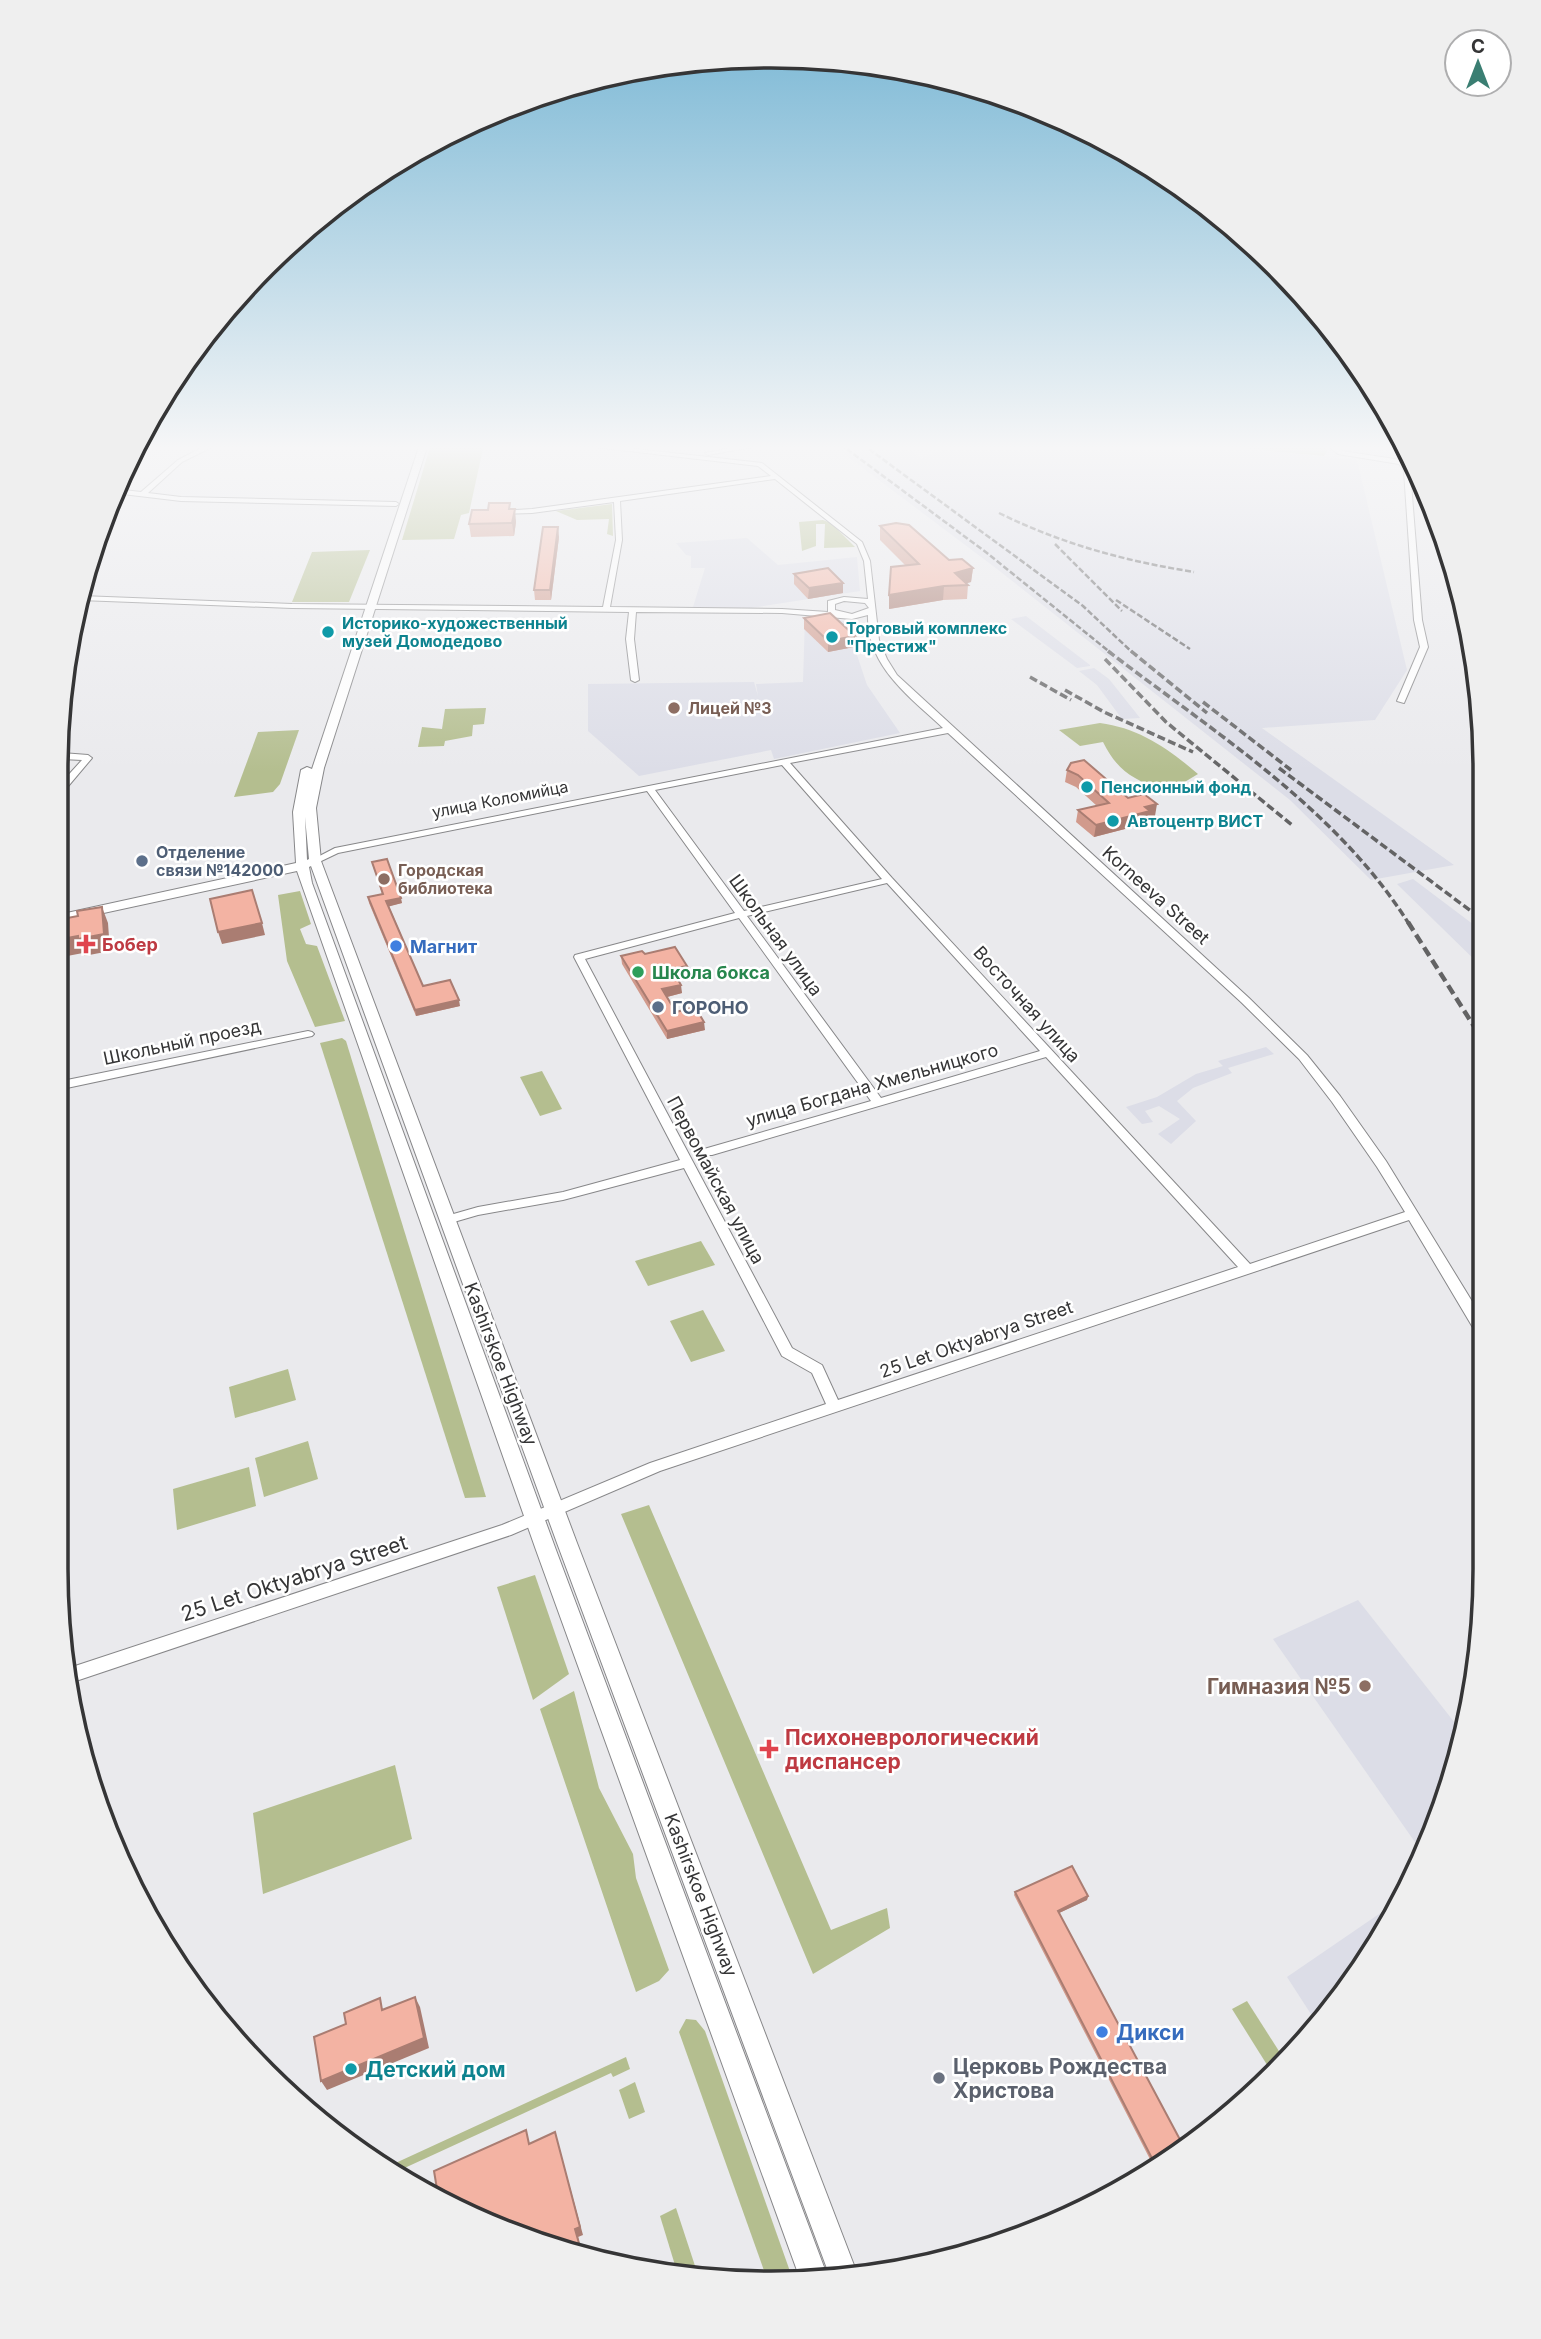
<svg xmlns="http://www.w3.org/2000/svg" width="1541" height="2339" viewBox="0 0 1541 2339" font-family="Inter,sans-serif">
	<rect width="100%" height="100%" fill="#eaeaed"/>
	<g fill="#dcdde7">
		<path d="M831 444H903L921 458 956 444H1197L1357 460 1407 670 1375 720 1262 728 1454 865 1371 880 1290 800 997 569Z"/>
		<path d="M1335 444H1405L1415 463 1363 457 1341 451Z"/>
		<path d="M747 538 778 565 857 557 860 591 751 608 693 607 705 568H691V556L686 555 676 543Z"/>
		<path d="M1026 616 1090 665V666L1077 668 1011 619Z"/>
		<path d="M805 617H830L846 622 867 685 900 733 774 759 771 750 639 776 588 731V684L754 682 758 696 756 684 803 682Z"/>
		<path d="M1094 668 1109 679 1140 718 1122 719 1097 685 1079 671Z"/>
		<path d="M1413 879 1482 931V967L1397 884Z"/>
		<path d="M1266 1047 1274 1054 1228 1068 1232 1073 1193 1088 1177 1101 1196 1121 1171 1144 1158 1134 1180 1119 1159 1106 1145 1111 1153 1122 1142 1124 1126 1107 1157 1097 1196 1074 1223 1066 1218 1061Z"/>
		<path d="M1358 1600 1462 1732 1447 1798 1424 1855 1273 1639Z"/>
		<path d="M1401 1899 1318 2025 1287 1977Z"/>
	</g>
	<g fill="#b4be8f">
		<path d="M431 444H484L469 513 461 515 454 539 402 540Z"/>
		<path d="M1197 444H1322L1327 451 1324 456Z"/>
		<path d="M612 504 613 536 607 534 609 519 577 520 556 511Z"/>
		<path d="M823 520 831 523 855 547 824 548 825 524H816V546L802 551 799 522Z"/>
		<path d="M370 550 349 602H292L312 552Z"/>
		<path d="M486 708 484 724 473 725 472 736 445 741 444 746 418 747 422 727 442 729 445 709Z"/>
		<path d="M1100 723C1139 728 1169 749 1198 774L1183 783 1162 790C1132 779 1117 770 1103 742L1080 746 1059 730Z"/>
		<path d="M299 730 280 784 273 792 234 797 258 732Z"/>
		<path d="M300 891 311 924 300 929 306 944 317 946 345 1021 315 1027 287 961 278 895Z"/>
		<path d="M342 1038 346 1041 486 1497 465 1498 320 1043Z"/>
		<path d="M542 1071 562 1109 540 1116 520 1077Z"/>
		<path d="M701 1241 715 1265 648 1286 635 1261Z"/>
		<path d="M703 1310 725 1351 691 1362 670 1321Z"/>
		<path d="M288 1369 296 1400 235 1418 229 1387Z"/>
		<path d="M308 1441 318 1479 264 1497 255 1458Z"/>
		<path d="M249 1467 256 1506 177 1530 173 1489Z"/>
		<path d="M649 1505 831 1930 887 1908 890 1928 813 1974 621 1514Z"/>
		<path d="M535 1575 569 1674 533 1700 497 1587Z"/>
		<path d="M574 1691 599 1788 633 1854 636 1878 669 1970 659 1981 636 1992 540 1709Z"/>
		<path d="M395 1765 412 1839 263 1894 253 1813Z"/>
		<path d="M1247 2001 1284 2059 1269 2068 1232 2009Z"/>
		<path d="M686 2019 696 2020 705 2031 792 2277 767 2279 679 2032Z"/>
		<path d="M626 2057 630 2069 613 2077 611 2073 398 2171 389 2166Z"/>
		<path d="M635 2082 645 2112 629 2119 619 2090Z"/>
		<path d="M676 2208 699 2278 678 2275 660 2216Z"/>
	</g>
	<g fill="none" stroke-linecap="round" stroke-linejoin="round">
		<defs>
			<g id="minor">
				<path d="M209 444H218L182 462 148 493 181 497 396 502 399 504 396 506 181 501 114 493 115 489 141 492 178 460Z"/>
				<path d="M568 444H592L762 463 862 542 870 561 879 640 887 659 897 675 1249 998 1307 1055 1340 1096 1386 1161 1481 1316 1480 1332 1475 1331 1409 1220 660 1471 511 1535 67 1684 64 1670 66 1669 502 1525 650 1463 826 1404 812 1373 782 1356 684 1168 563 1200 478 1215 447 1224 441 1220 443 1217 478 1207 563 1192 680 1160 574 957 575 955 735 913 647 791 338 853 315 864 310 861 335 848 943 728C910 697 866 666 868 615L852 619 782 613 636 612 634 639 639 680 635 682 631 680 626 639 629 612 292 608 80 600 81 596 292 604 603 607 616 540 614 502 532 513 500 514 497 512 498 511 532 509 771 476 758 466ZM775 479 857 544 864 561 868 599 844 597 828 601V612L782 609 610 607 622 540 620 501ZM844 601 865 603 869 608 852 614 835 610V604ZM948 733 1241 1002 1299 1059 1332 1102 1377 1167 1405 1212 1250 1264 892 878 790 763ZM782 765 882 879 744 911 655 790ZM887 883 1040 1051 881 1098 747 916ZM739 918 871 1101 704 1149 702 1152 704 1155H712L1046 1057 1238 1267 838 1400 822 1365 792 1348 585 959Z"/>
				<path d="M751 444H768L708 455 705 453Z"/>
				<path d="M1325 444H1332L1342 451 1414 462 1416 466 1406 465 1410 471 1422 620 1428 647 1404 703 1397 701 1420 647 1414 620 1404 471 1399 464 1338 454Z"/>
				<path d="M62 753 88 755 92 758 65 790 62 791V782L82 760 62 759Z"/>
				<path d="M308 1031 312 1032 314 1034 312 1036 62 1089V1081Z"/>
			</g>
			<path id="major" d="M420 444H428L324 768 316 808 321 861 577 1543 857 2273 829 2274 557 1543 311 866 309 867 312 883 556 1550 827 2275 799 2276 536 1550 297 871 62 922V914L296 863 293 812 301 770 307 767 312 769ZM305 817 309 859 307 860Z"/>
		</defs>
		<use href="#minor" stroke="#878789" stroke-width="2"/>
		<use href="#major" stroke="#878789" stroke-width="2"/>
		<use href="#minor" fill="#fff" fill-rule="evenodd"/>
		<use href="#major" fill="#fff" fill-rule="evenodd"/>
		<g stroke="#636364" stroke-width="2.5" stroke-dasharray="6 2.5" stroke-linecap="butt">
			<path d="M840 444 987 553 1111 653"/>
			<path d="M862 444 1083 606 1133 653"/>
			<path d="M999 513C1062 544 1125 561 1194 572"/>
			<path d="M1055 544 1122 611"/>
			<path d="M1116 600 1190 649"/>
		</g>
		<g stroke="#636364" stroke-width="3.5" stroke-dasharray="8 3.5" stroke-linecap="butt">
			<path d="M1108 651C1215 733 1336 808 1409 924"/>
			<path d="M1131 651 1207 713"/>
			<path d="M1105 659 1166 722 1292 825"/>
			<path d="M1030 677 1071 700"/>
			<path d="M1065 690 1104 712 1193 752"/>
			<path d="M1203 702 1291 770"/>
			<path d="M1279 768 1483 920"/>
		</g>
		<path stroke="#636364" stroke-width="4.5" stroke-dasharray="10 5" stroke-linecap="butt" d="M1408 922 1482 1039"/>
	</g>
	<g fill="#d19a8c">
		<path d="M511 509 516 522 514 536 471 537 469 524Z"/>
		<path d="M880 526 949 560 973 568 971 582 967 583 968 585 967 599 943 600 889 609 906 566 880 540Z"/>
		<path d="M559 537 551 600H535L534 590Z"/>
		<path d="M794 574 843 583V593L808 599 794 584Z"/>
		<path d="M804 618 854 647 828 652 804 629Z"/>
		<path d="M1067 770 1128 798 1155 816 1149 818 1148 823 1094 837 1076 822 1078 810 1097 806 1076 787 1065 782Z"/>
		<path d="M372 862 402 903 389 906 423 986 460 1006 416 1016 369 903 368 897 382 894Z"/>
		<path d="M645 954 687 966V974L676 977 682 993 667 997 676 1012 705 1030 667 1039 622 964 621 956Z"/>
		<path d="M1015 1892 1088 1896 1087 1900 1059 1913 1185 2149 1155 2169 1014 1895Z"/>
	</g>
	<g fill="#aa7d72">
		<path d="M515 509 516 522 514 536 512 523Z"/>
		<path d="M558 527 559 537 551 600 550 590Z"/>
		<path d="M973 568 971 582 960 585 955 573Z"/>
		<path d="M843 583V593L808 599 809 588Z"/>
		<path d="M944 586 943 600 889 609V595Z"/>
		<path d="M855 636 854 647 828 652V641Z"/>
		<path d="M1157 804 1155 816 1149 818 1148 823 1094 837 1096 825 1145 807Z"/>
		<path d="M401 898 402 903 387 907 386 901Z"/>
		<path d="M102 907 108 923 110 951 84 956 83 953 62 957V939Z"/>
		<path d="M262 923 265 935 222 944 218 932Z"/>
		<path d="M687 966V974L672 978V969Z"/>
		<path d="M681 985 682 993 663 998 662 989Z"/>
		<path d="M459 1000 460 1006 416 1016 415 1010Z"/>
		<path d="M704 1022 705 1030 667 1039V1031Z"/>
		<path d="M1088 1896 1087 1900 1057 1914 1058 1911Z"/>
		<path d="M415 1997 420 2007 429 2048 327 2090 321 2081Z"/>
		<path d="M555 2132 583 2235 578 2237 582 2255 575 2229Z"/>
	</g>
	<g fill="#f3b3a3" stroke="#aa7d72" stroke-width="2">
		<path d="M489 503H510L509 509H515L512 523 469 524 472 510H488Z"/>
		<path d="M896 523 909 525 949 560 962 559 973 568 955 573 968 585 944 586 889 595 891 567 919 564 880 526Z"/>
		<path d="M543 527H558L550 590H534Z"/>
		<path d="M828 568 843 583 809 588 794 574Z"/>
		<path d="M830 613 855 636 828 641 804 618Z"/>
		<path d="M1084 760 1128 798 1144 794 1157 804 1145 807 1150 811 1096 825 1078 810 1109 803 1078 775 1067 770 1071 763Z"/>
		<path d="M387 859 401 898 386 901 423 986 450 980 459 1000 415 1010 368 897 383 894 372 862Z"/>
		<path d="M252 890 262 923 218 932 210 899Z"/>
		<path d="M102 907 104 934 78 939V936L62 939V919L78 916 77 911Z"/>
		<path d="M675 947 687 966 672 969 681 985 662 989 676 1012 695 1007 704 1022 667 1031 621 956 642 951 645 954Z"/>
		<path d="M1072 1866 1088 1896 1058 1911 1185 2149 1157 2168 1015 1892Z"/>
		<path d="M415 1997 424 2038 321 2081 314 2037 346 2024 344 2013 380 1998 382 2010Z"/>
		<path d="M526 2130 529 2144 555 2132 580 2227 575 2229 582 2254 497 2229 438 2195 434 2171Z"/>
	</g>
	<linearGradient id="sky" x2="0" y2="1"><stop stop-color="#73b4d3"/><stop offset="0.58" stop-color="#f6f6f7"/><stop offset="1" stop-color="#f6f6f7" stop-opacity="0"/></linearGradient>
	<rect width="1541" height="772" fill="url(#sky)"/>
	<g fill="#0f9aa8" stroke="#fff" stroke-width="2.5">
		<circle cx="328" cy="632" r="7"/>
		<circle cx="832" cy="637" r="7"/>
		<circle cx="1087" cy="787" r="7"/>
		<circle cx="1113" cy="821" r="7"/>
		<circle cx="351" cy="2069" r="7"/>
	</g>
	<g fill="#8d6e63" stroke="#fff" stroke-width="2.5">
		<circle cx="674" cy="708" r="7"/>
		<circle cx="384" cy="879" r="7"/>
		<circle cx="1365" cy="1686" r="7"/>
	</g>
	<g fill="#5c6f8a" stroke="#fff" stroke-width="2.5">
		<circle cx="142" cy="861" r="7"/>
		<circle cx="658" cy="1007" r="7"/>
	</g>
	<g fill="#e0444e" stroke="#fff" stroke-width="2.5">
		<path d="M82.5 933.5h7v7h7v7h-7v7h-7v-7h-7v-7h7z"/>
		<path d="M765.5 1738.5h7v7h7v7h-7v7h-7v-7h-7v-7h7z"/>
	</g>
	<g fill="#3f7fe0" stroke="#fff" stroke-width="2.5">
		<circle cx="396" cy="946" r="7"/>
		<circle cx="1102" cy="2032" r="7"/>
	</g>
	<circle fill="#2e9e5b" stroke="#fff" stroke-width="2.5" cx="638" cy="972" r="7"/>
	<circle fill="#6b7280" stroke="#fff" stroke-width="2.5" cx="939" cy="2078" r="7"/>
	<g text-anchor="middle" dominant-baseline="central" stroke-width="5" stroke-linejoin="round" paint-order="stroke">
		<g font-size="16" font-weight="bold" fill="#0d838f" stroke="#fff" text-anchor="start">
			<text x="342" y="623">Историко-художественный<tspan x="342" dy="18">музей Домодедово</tspan></text>
			<text x="846" y="628">Торговый комплекс<tspan x="846" dy="18">"Престиж"</tspan></text>
			<text x="1101" y="787">Пенсионный фонд</text>
			<text x="1127" y="821">Автоцентр ВИСТ</text>
		</g>
		<g font-size="16" font-weight="bold" fill="#785e54" stroke="#fff" text-anchor="start">
			<text x="688" y="708">Лицей №3</text>
			<text x="398" y="870">Городская<tspan x="398" dy="18">библиотека</tspan></text>
		</g>
		<g font-size="16" fill="#353536" stroke="#fff">
			<text transform="translate(500 799) rotate(-11)">улица Коломийца</text>
		</g>
		<g font-size="16" font-weight="bold" fill="#4e5e75" stroke="#fff" text-anchor="start">
			<text x="156" y="852">Отделение<tspan x="156" dy="18">связи №142000</tspan></text>
		</g>
		<g font-size="18" fill="#353536" stroke="#fff">
			<text transform="translate(1156 895) rotate(42)">Korneeva Street</text>
			<text transform="translate(776 935) rotate(54)">Школьная улица</text>
			<text transform="translate(1027 1004) rotate(48)">Восточная улица</text>
			<text transform="translate(182 1042) rotate(-12)">Школьный проезд</text>
			<text transform="translate(872 1085) rotate(-16)">улица Богдана Хмельницкого</text>
			<text transform="translate(716 1180) rotate(62)">Первомайская улица</text>
			<text transform="translate(976 1339) rotate(-19)">25 Let Oktyabrya Street</text>
			<text transform="translate(501 1364) rotate(69)">Kashirskoe Highway</text>
			<text transform="translate(701 1895) rotate(69)">Kashirskoe Highway</text>
		</g>
		<g font-size="18" font-weight="bold" fill="#be3a42" stroke="#fff" text-anchor="start">
			<text x="102" y="944">Бобер</text>
		</g>
		<g font-size="18" font-weight="bold" fill="#366cbe" stroke="#fff" text-anchor="start">
			<text x="410" y="946">Магнит</text>
		</g>
		<g font-size="18" font-weight="bold" fill="#27864d" stroke="#fff" text-anchor="start">
			<text x="652" y="972">Школа бокса</text>
		</g>
		<g font-size="18" font-weight="bold" fill="#4e5e75" stroke="#fff" text-anchor="start">
			<text x="672" y="1007">ГОРОНО</text>
		</g>
		<g font-size="21" fill="#353536" stroke="#fff">
			<text transform="translate(294 1578) rotate(-18)">25 Let Oktyabrya Street</text>
		</g>
		<g font-size="21" font-weight="bold" fill="#785e54" stroke="#fff" text-anchor="end">
			<text x="1351" y="1686">Гимназия №5</text>
		</g>
		<g font-size="21" font-weight="bold" fill="#be3a42" stroke="#fff" text-anchor="start">
			<text x="785" y="1737">Психоневрологический<tspan x="785" dy="24">диспансер</tspan></text>
		</g>
		<g font-size="21" font-weight="bold" fill="#366cbe" stroke="#fff" text-anchor="start">
			<text x="1116" y="2032">Дикси</text>
		</g>
		<g font-size="21" font-weight="bold" fill="#5b616d" stroke="#fff" text-anchor="start">
			<text x="953" y="2066">Церковь Рождества<tspan x="953" dy="24">Христова</tspan></text>
		</g>
		<g font-size="21" font-weight="bold" fill="#0d838f" stroke="#fff" text-anchor="start">
			<text x="365" y="2069">Детский дом</text>
		</g>
	</g>
	<path d="M0 0H1541V2339H0ZM770 68H771A702 702 0 0 1 1473 770V1569A702 702 0 0 1 771 2271H770A702 702 0 0 1 68 1569V770A702 702 0 0 1 770 68Z" fill="#efefef" fill-rule="evenodd"/>
	<path fill="none" stroke="#353536" stroke-width="3.5" d="M770 68H771A702 702 0 0 1 1473 770V1569A702 702 0 0 1 771 2271H770A702 702 0 0 1 68 1569V770A702 702 0 0 1 770 68Z"/>
	<g transform="translate(1478 63)"><circle r="33" fill="#ffffff" stroke="#aeaeaf" stroke-width="2"/>
	<path d="M0-5L12 26L0 18L-12 26Z" fill="#3a7e72"/>
	<text y="-10" font-size="19" font-weight="bold" text-anchor="middle" fill="#353536">С</text>
	</g>
</svg>
